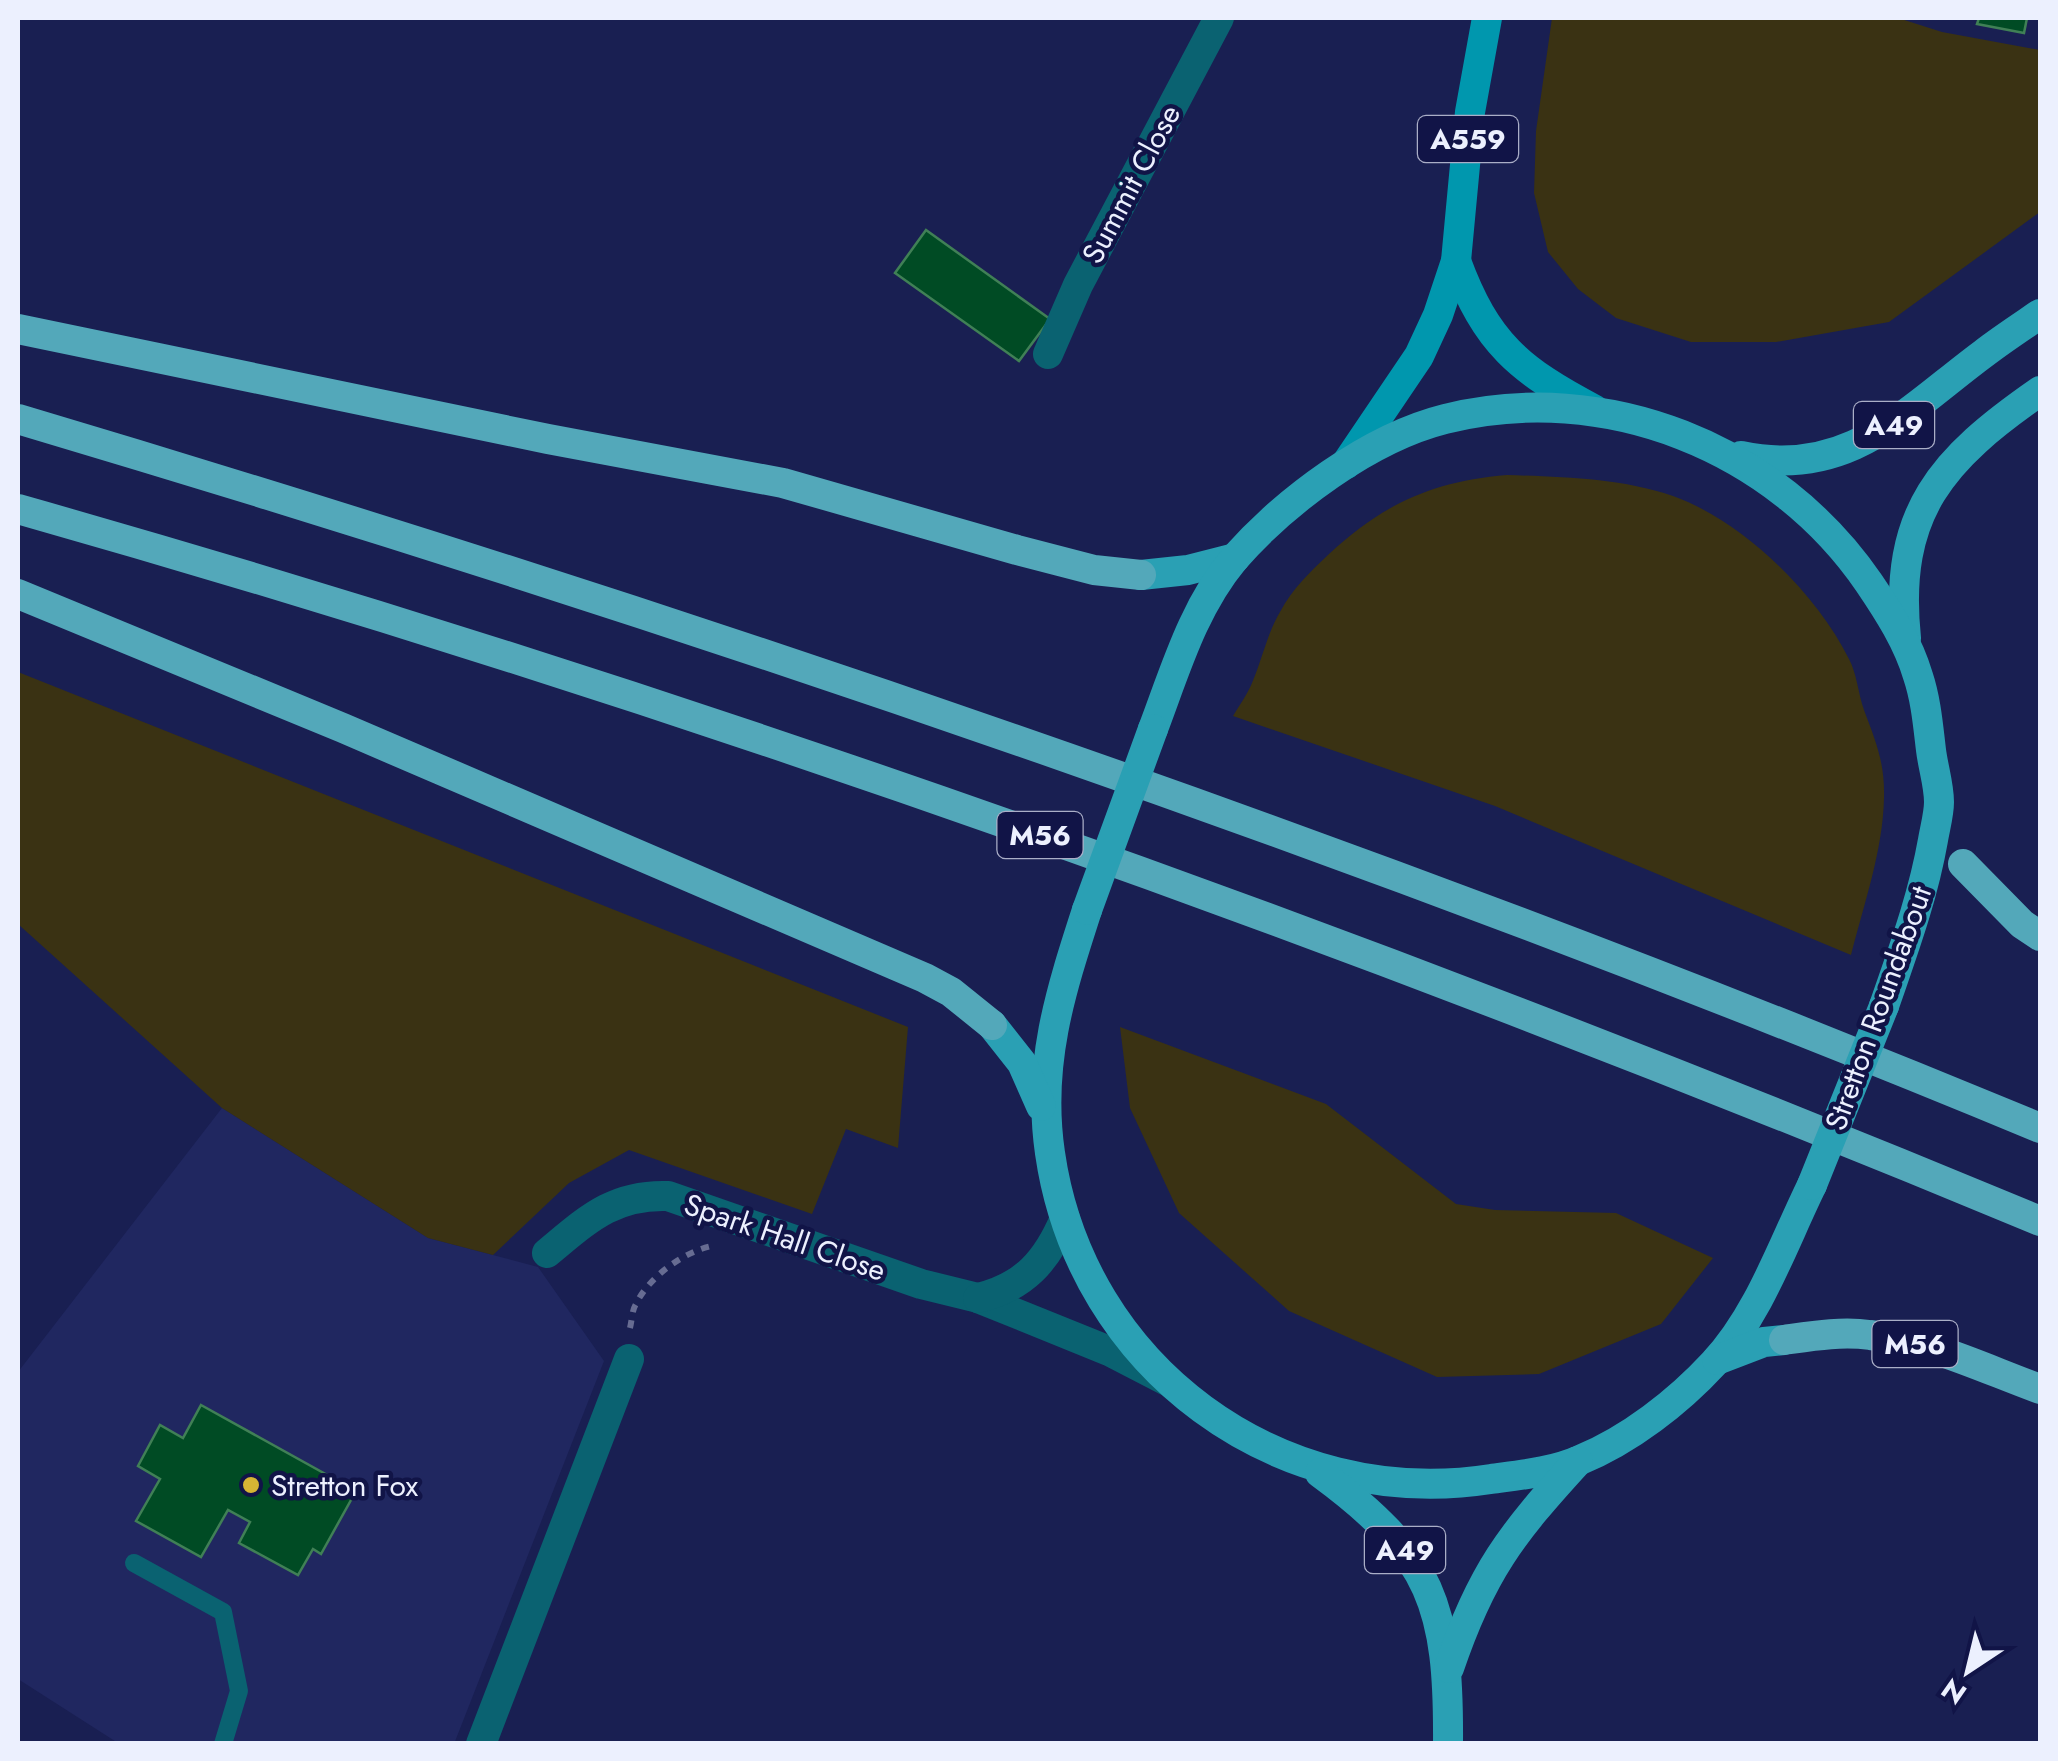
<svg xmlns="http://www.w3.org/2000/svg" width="2058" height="1761" viewBox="0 0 2058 1761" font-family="Jost,sans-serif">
	<rect width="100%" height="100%" fill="#191f52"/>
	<path fill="#202760" d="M222 1108 428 1238 538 1267 604 1361 454 1744 118 1743 18 1679V1372Z"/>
	<g fill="#3a3213">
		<path d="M1552 18H1898L1942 32 2040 50V212L1889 322 1776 342H1691L1616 318 1578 289 1548 252 1534 193 1536 131Z"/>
		<path d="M1507 475C1562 477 1620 478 1673 496 1743 521 1816 593 1849 659 1857 674 1858 693 1864 710 1876 742 1885 763 1884 798 1883 850 1864 904 1851 955L1495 806 1233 716C1239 706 1247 695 1252 683 1262 660 1267 634 1280 612 1293 588 1310 572 1329 554 1383 504 1433 481 1507 475Z"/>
		<path d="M18 672 908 1027 898 1148 846 1129 812 1214 629 1150 569 1183 493 1255 428 1238 222 1108 18 924Z"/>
		<path d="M1120 1027 1326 1104 1456 1204 1495 1210 1616 1213 1713 1258 1661 1324 1539 1374 1437 1377 1289 1311 1179 1213 1130 1108Z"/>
	</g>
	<g fill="#004b24" stroke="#408056" stroke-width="2.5">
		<path d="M1979 18H2027L2024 33 1977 24Z"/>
		<path d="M926 230 1050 319 1019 361 895 273Z"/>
		<path d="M201 1405 356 1491 321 1554 313 1549 298 1575 239 1543 250 1522 228 1510 201 1557 136 1521 160 1479 138 1466 160 1425 183 1438Z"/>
	</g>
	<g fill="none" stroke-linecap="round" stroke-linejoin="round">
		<path stroke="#676c92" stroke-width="6" stroke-dasharray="8 8" stroke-linecap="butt" d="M630 1328C632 1320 632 1310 636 1304 649 1277 683 1252 712 1246"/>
		<path stroke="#0a6271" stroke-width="18" d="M134 1563 223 1612 239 1691 223 1744"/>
		<g stroke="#0a6271" stroke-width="30">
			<path d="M1048 354 1078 285 1219 18"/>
			<path d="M547 1253C587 1220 613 1194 668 1196L921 1284 978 1298 1109 1351 1167 1381"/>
			<path d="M978 1298C1024 1287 1047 1261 1065 1218"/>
			<path d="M481 1744 629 1359"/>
		</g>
		<g stroke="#0097ae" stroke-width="30">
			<path d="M1456 261C1486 343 1519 370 1595 410"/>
			<path d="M1346 464 1419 356 1438 315 1456 261 1470 112 1487 18"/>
		</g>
		<g stroke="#2aa0b4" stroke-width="30">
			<path d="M1741 456C1848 479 1905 412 1983 354 2001 340 2021 327 2040 314"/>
			<path d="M1141 575 1188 570 1235 558"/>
			<path d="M1906 638C1893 512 1942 459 2040 391"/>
			<path d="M1153 729C1175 671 1193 608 1234 559 1285 501 1369 438 1445 419 1605 379 1776 447 1869 583 1888 611 1908 642 1918 676 1926 700 1928 725 1931 750 1933 767 1939 785 1939 802 1939 814 1935 828 1933 840 1923 897 1903 951 1884 1006"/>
			<path d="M1087 910C1060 993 1037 1065 1050 1153 1081 1368 1279 1512 1491 1479 1520 1475 1553 1472 1580 1460 1629 1440 1678 1402 1714 1363 1759 1315 1783 1244 1812 1185"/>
			<path d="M992 1025 1022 1063 1041 1106"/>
			<path d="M1717 1360 1764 1342 1784 1340"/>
			<path d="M1320 1473C1433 1556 1449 1607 1448 1744"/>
			<path d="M1449 1668C1481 1573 1511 1534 1578 1461"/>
		</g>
		<g stroke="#53a8ba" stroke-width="30">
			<path d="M18 329 548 439 783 483 1017 550 1094 570 1141 575"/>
			<path d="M18 419C703 623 1379 854 2040 1128"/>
			<path d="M18 509C706 704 1380 947 2040 1221"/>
			<path d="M18 594 343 728 925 978 951 992 992 1025"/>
			<path d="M1963 864 2022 924 2040 936"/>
			<path d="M1784 1340C1812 1336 1841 1331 1870 1335 1928 1341 1985 1369 2040 1389"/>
		</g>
		<g stroke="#2aa0b4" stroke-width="30">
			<path d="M1087 910 1153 729"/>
			<path d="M1812 1185 1884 1006"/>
		</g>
	</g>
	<circle fill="#d6b534" stroke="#111447" stroke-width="4" cx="251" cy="1485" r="10"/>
	<g text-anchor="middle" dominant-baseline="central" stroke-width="9" stroke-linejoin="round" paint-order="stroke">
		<g fill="#111447" stroke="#aaaec7" stroke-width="2.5">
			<rect x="1418" y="116" width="100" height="46" rx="8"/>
			<rect x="1854" y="402" width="80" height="46" rx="8"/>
			<rect x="997.5" y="812" width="85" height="46" rx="8"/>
			<rect x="1872.5" y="1321" width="85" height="46" rx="8"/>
			<rect x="1365" y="1527" width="80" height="46" rx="8"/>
		</g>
		<g font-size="28" font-weight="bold" fill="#ecf0fe">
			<text x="1468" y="139">A559</text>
			<text x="1894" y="425">A49</text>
			<text x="1040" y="835">M56</text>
			<text x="1915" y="1344">M56</text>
			<text x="1405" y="1550">A49</text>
		</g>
		<g font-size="30" fill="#ecf0fe" stroke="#111447">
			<text transform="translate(1131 184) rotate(-62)">Summit Close</text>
			<text transform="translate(1878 1008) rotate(-70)">Stretton Roundabout</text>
			<text transform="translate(785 1237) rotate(19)">Spark Hall Close</text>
		</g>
		<g font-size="30" fill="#ecf0fe" stroke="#111447" text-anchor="start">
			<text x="271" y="1485">Stretton Fox</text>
		</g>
	</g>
	<rect width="2058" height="1761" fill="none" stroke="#ecf0fe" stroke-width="40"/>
	<g transform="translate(1968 1671) rotate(215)" stroke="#111447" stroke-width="8" paint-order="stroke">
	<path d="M0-8L18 38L0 25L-18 38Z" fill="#ecf0fe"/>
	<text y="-15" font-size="28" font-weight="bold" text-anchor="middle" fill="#ecf0fe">N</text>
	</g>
</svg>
